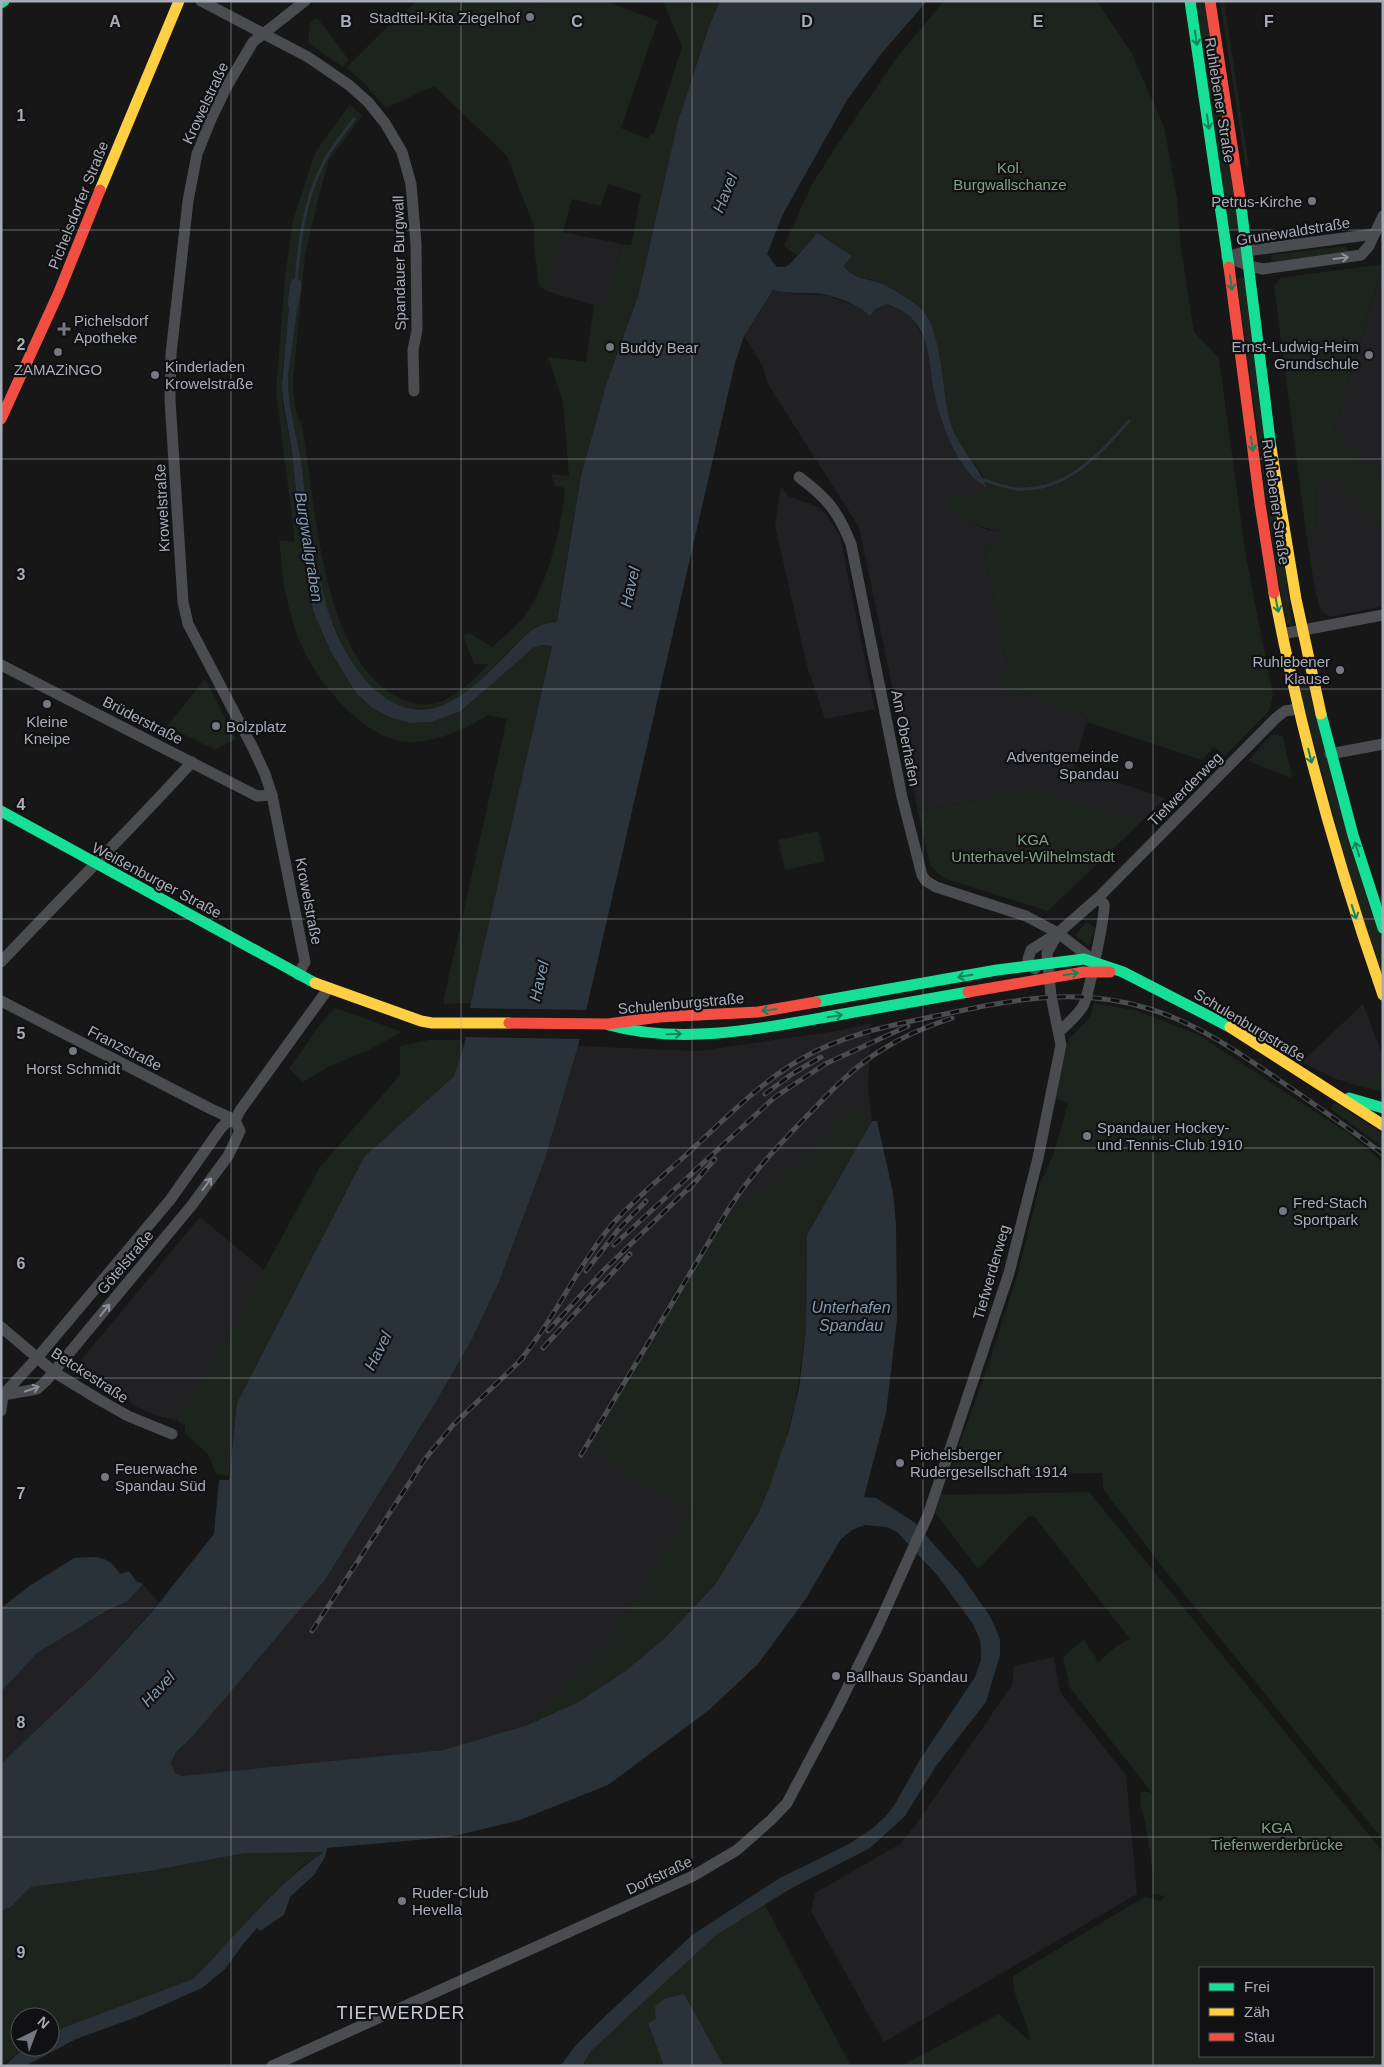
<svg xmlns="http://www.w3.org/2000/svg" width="1384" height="2067" viewBox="0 0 1384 2067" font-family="Arial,sans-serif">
	<rect width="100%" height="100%" fill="#171717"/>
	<g fill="#212123">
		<path d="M507 1H546L534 32Z"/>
		<path d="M562 232 622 244 604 308 546 291Z"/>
		<path d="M1383 265V481L1333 433Z"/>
		<path d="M773 290 794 294 827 295 863 309H875L887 304 897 308 913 319 928 346 935 395 941 420 951 442 969 474 987 488 980 494 945 505 967 521 988 530 1010 532 984 551 1009 672 998 685 1088 716 1074 768 1165 798 1140 823 1035 789 918 811 859 527 769 386 762 365 744 336Z"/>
		<path d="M1320 475 1336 482 1383 527V606L1330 617 1321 611 1315 589 1307 539 1316 535 1315 490Z"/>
		<path d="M781 486 788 496 818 507 826 514 840 536 875 709 825 719 807 666 775 526Z"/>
		<path d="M1363 1004 1383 1056V1092L1336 1079 1302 1062Z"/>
		<path d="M871 1023 868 1087 872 1121 853 1107 784 1177 742 1204 707 1239 674 1293 588 1448 691 1512 606 1643 528 1725 443 1750 190 1776H182L175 1773 171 1763 176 1752 194 1735 325 1580 434 1405 471 1341 499 1282 545 1159 578 1046 699 1051 837 1031Z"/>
		<path d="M200 1217 264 1270 229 1334 176 1420 157 1416 137 1407 77 1365Z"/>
		<path d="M143 1584 159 1603 92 1677 1 1764V1692L37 1653 108 1610 128 1601Z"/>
		<path d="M1054 1657 1060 1692 1126 1775 1137 1894 884 2042 811 1911 815 1893 900 1844 917 1823 1012 1685 1014 1666Z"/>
	</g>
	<g fill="#1d241e" fill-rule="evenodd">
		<path d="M417 1H507L534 32 546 1H606L658 21 613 150 621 128 648 139 650 135 654 133 682 47 663 1H720L710 24 678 121 638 296 606 385 581 476 557 622C504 631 484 704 428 708 414 710 398 707 385 699 357 680 332 629 324 597 312 553 307 508 301 463 297 436 288 408 288 381 288 350 296 318 300 287L290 295 282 380V401L292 451 299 519 313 611 331 652 356 693 372 708 392 718 419 723 432 722 461 711 533 648 542 645 552 646 471 1003 444 1004V998L507 719 488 715C465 729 438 742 410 742 367 741 321 687 304 651 297 637 292 619 288 604 282 584 282 561 279 540L295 542 276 391 285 277 293 220 315 153 350 104 362 116 329 160 319 195 305 255 293 382C293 391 295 416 301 422 317 501 319 664 404 700 437 715 467 689 488 664H474L463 636 469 633 492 647C502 638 514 629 523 618 547 588 562 527 565 488L555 486 551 474 569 476 563 403 548 357 586 362 594 305 604 308 622 244 631 245 641 194 608 184 601 206 572 199 546 291 539 286 534 248V227L507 156 434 86 386 108 361 80 346 68 381 33Z"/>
		<path d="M944 1H1097L1131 52 1164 127 1177 198 1181 249 1194 332 1219 358 1246 557 1273 695 1269 711 1225 756 1214 747 1202 760 1087 722 1088 716 998 685 1009 672 984 551 1009 533C985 529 963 522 944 505L952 496 981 493 987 488 982 474 960 445 950 423 923 311C905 298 889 286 868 279 859 277 849 274 844 266L852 256 817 233 797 255 784 246 811 186 837 145 898 56Z"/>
		<path d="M1195 1H1204L1239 229 1229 231Z"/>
		<path d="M1220 1H1224L1249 167 1246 168Z"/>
		<path d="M315 18 319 20 349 60 343 67 308 43 310 23Z"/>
		<path d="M1346 246 1348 252 1272 262 1271 255Z"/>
		<path d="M1383 264 1333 433 1383 481V527L1336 482 1320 475 1315 490 1316 535 1307 539 1274 286 1280 278Z"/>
		<path d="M1237 278H1245L1293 627 1287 624 1276 569Z"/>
		<path d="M205 679 236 739 215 750 167 726Z"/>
		<path d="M1307 685 1370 908 1383 943V980L1359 910 1299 687Z"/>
		<path d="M1275 734 1283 737 1292 778 1248 761 1271 735Z"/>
		<path d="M1035 789 1140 823 1048 911 949 880 938 874 930 865 918 811Z"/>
		<path d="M818 831 825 861 785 870 778 840Z"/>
		<path d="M1087 922 1095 928 1089 946 1075 935Z"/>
		<path d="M1094 1003 1137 1011 1197 1034 1349 1134 1383 1162V1840L1160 1564 1103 1489 1102 1473 948 1475 988 1366 1017 1276 1040 1183 1054 1153 1068 1103 1055 1098 1069 1039 1090 1017Z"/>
		<path d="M335 1008 400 1031V1033L369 1050 330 1066 303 1082 289 1069 321 1023Z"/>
		<path d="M429 1040H461L464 1046 454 1076 364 1157 237 1403 229 1476 216 1474 208 1454 185 1434V1426L176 1420 229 1334 320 1167 400 1075V1046Z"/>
		<path d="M1383 1070V1092L1348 1083 1361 1079 1368 1085Z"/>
		<path d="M1334 1102 1383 1134V1147L1331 1109Z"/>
		<path d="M853 1106 872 1121 807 1235 806 1330 795 1406 777 1470 758 1514 715 1585 664 1639 624 1672 580 1701 528 1725 606 1643 691 1512 587 1448 674 1293 707 1239 742 1204 784 1177Z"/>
		<path d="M1089 1492 1383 1852V2066H901L999 2014 1030 2041C1028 2019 1012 1999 1013 1976L1144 1897 1161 1901 1165 1896 1153 1894 1152 1892C1154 1868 1149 1845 1145 1822 1142 1809 1138 1804 1141 1791L1152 1793 1070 1688 1063 1657 1084 1639 1098 1662 1118 1645 1130 1639 1034 1516H1029L978 1569 935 1512 941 1495ZM1200 1968H1373V2056H1200Z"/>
		<path d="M324 1851 301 1867 223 1948 210 1965 193 1979 50 2035V2017H20V2047H26L1 2066V1911L11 1907 31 1887 150 1871 245 1853Z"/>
		<path d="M765 1905 851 2066H724L683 1994 664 2066H582L591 2051 715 1936Z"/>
	</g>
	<g fill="#2a3239">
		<path d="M720 1H927L881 54 847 100 783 214 767 254 777 267H785L791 263 817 233 852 256 844 266C852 279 872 279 885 285 895 291 915 302 923 311 942 332 942 393 950 421 957 447 978 464 987 488 981 483 973 479 969 473 954 455 939 419 935 396 927 357 933 320 887 304L875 309 870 316C860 306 842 299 828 295 810 291 791 295 773 290L744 336 735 363 578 1046 545 1159 499 1282 471 1341 434 1405 325 1580 194 1735 176 1752 171 1763 175 1773 182 1776 443 1750 528 1725 580 1701 624 1672 664 1639 715 1585 758 1514 770 1486 790 1427 799 1388 806 1330 807 1235 872 1121H877L893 1193 896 1223 897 1320 886 1413 864 1497 876 1498 914 1522 961 1575 990 1616 1000 1639V1655L986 1702 936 1766 905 1816 870 1848 790 1889 715 1936 591 2051 582 2066H560L577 2044 599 2022 692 1935 780 1878 849 1844 873 1828 886 1816 895 1804 921 1758 975 1677 981 1660V1650L980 1640 973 1624 937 1575 897 1532 887 1527 865 1525 852 1530 841 1539 805 1600 758 1664 709 1710 608 1785 520 1820 450 1837 327 1848 325 1857 314 1875 290 1897 284 1915 260 1931 257 1928 244 1943 225 1969 202 1988 134 2018 76 2039 25 2066H4L26 2047H50V2035L63 2028 193 1979C205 1968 214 1957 225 1945 256 1912 286 1878 323 1852L245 1853 150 1871 31 1887 11 1907 1 1911V1764L92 1677 151 1613 214 1534 219 1480H229L237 1403 364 1157 454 1076 464 1046 471 1002 552 646 542 645 533 648 461 711 432 722 412 723 392 718 372 708 356 693 331 652 313 611 299 519 292 451 283 400 282 385 290 295 300 286C297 309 294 332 291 354 290 363 288 371 288 380 288 407 297 436 301 462 307 507 312 552 324 596 335 642 373 716 428 709 469 703 502 655 532 630L544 624 557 622 581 476 606 385 638 296 678 121 710 24Z"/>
		<path d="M91 1557C106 1557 112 1562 120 1574L129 1571 136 1581 143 1584 128 1601 108 1610 37 1653 1 1692V1608L31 1585 74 1558Z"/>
		<path d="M684 1994 724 2066H664L648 2023 656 2019 655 2006 664 1999Z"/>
	</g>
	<path fill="#171717" d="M468 1008 590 1010 583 1039 463 1037Z"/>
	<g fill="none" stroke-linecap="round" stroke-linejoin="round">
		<g stroke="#2a3239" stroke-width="3">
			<path d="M296 284C299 244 304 200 323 164 330 148 344 134 354 119"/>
			<path d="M984 480C994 483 1007 488 1017 489 1066 492 1100 454 1129 421"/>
		</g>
		<path stroke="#2a3239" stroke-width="11" d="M293 304 296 284"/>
		<g stroke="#4b4c50" stroke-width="11">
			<path d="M201 1 308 57 349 85 368 102 385 123 402 152 411 184 416 244 417 330 413 350 414 391"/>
			<path d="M1227 257 1249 266 1263 269 1361 255 1369 246 1383 216"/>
			<path d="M1227 257 1247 251 1374 234"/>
			<path d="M799 477C827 498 838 511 851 544L902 797 922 875 926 881 936 887 1026 916 1058 933 1093 960"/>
			<path d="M1282 634 1383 615"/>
			<path d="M1 665 257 796 272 795"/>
			<path d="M1330 754 1383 744"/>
			<path d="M1 962C64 895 130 830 192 762"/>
			<path d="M1035 969 1029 965 1028 959 1031 950 1058 933 1098 898 1276 718 1285 711 1298 709"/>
			<path d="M298 975 305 962 272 795 265 774 253 748 188 624 183 602 170 400 171 354 188 201 197 154 212 117 227 86 253 42 305 1"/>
			<path d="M1 1001 211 1109 235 1120"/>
			<path d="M1059 1032C1067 1024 1077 1016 1083 1006 1088 998 1106 911 1104 904L1098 898"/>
			<path d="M1 1327 54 1372 98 1399 128 1416 172 1434"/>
			<path d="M3 1395 37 1389 46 1381 192 1205 228 1156 240 1131 235 1120"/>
			<path d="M1 1397 37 1358 170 1200 221 1128 226 1123 235 1120 241 1109 328 989"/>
			<path d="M1 1411 3 1395"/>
			<path d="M272 2066 693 1876 737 1850 771 1820 787 1803 838 1707 878 1626 928 1515 1009 1273 1038 1158 1061 1045 1051 996 1047 953 1058 933"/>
		</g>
		<g stroke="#16e098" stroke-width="11">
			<path d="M1190 1 1229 267"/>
			<path d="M1 3 4 1"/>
			<path d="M1240 198 1271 448"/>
			<path d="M1321 714 1353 835 1383 928"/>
			<path d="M1 811 315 983"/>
			<path d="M816 1002 997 970 1084 959 1123 972 1230 1027"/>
			<path d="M609 1025C681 1045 760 1029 832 1016 878 1008 923 1000 968 992"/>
			<path d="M1349 1098 1383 1108"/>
		</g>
		<g stroke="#ffcf43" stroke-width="11">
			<path d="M100 190 179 1"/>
			<path d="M1271 448 1296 599 1321 714"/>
			<path d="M1274 593C1300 730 1337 863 1383 995"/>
			<path d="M315 983 421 1021 432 1023H509"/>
			<path d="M1230 1027 1383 1125"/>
		</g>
		<g stroke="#f24e42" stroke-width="11">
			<path d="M1210 1 1240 198"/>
			<path d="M1229 267 1260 504 1274 593"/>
			<path d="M1 419 59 292 100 190"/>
			<path d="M968 992 1084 972H1110"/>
			<path d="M509 1023 608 1024 659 1017 758 1012 816 1002"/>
		</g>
		<defs>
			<g id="rail">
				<path d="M765 1094 792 1074 821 1057"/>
				<path d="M689 1189 715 1159"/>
				<path d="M614 1245 775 1097 825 1064 908 1026"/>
				<path d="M586 1271 618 1230 646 1201"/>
				<path d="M548 1331 604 1270 692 1185"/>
				<path d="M543 1348 630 1254"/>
				<path d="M518 1363C529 1349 540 1335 549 1320 569 1289 586 1256 610 1227 633 1200 661 1178 687 1154 723 1121 758 1084 801 1059 841 1036 886 1026 931 1017 1006 1001 1075 985 1150 1009 1198 1024 1238 1052 1279 1080 1314 1104 1349 1128 1383 1154"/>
				<path d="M581 1455 728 1210C750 1175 777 1147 806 1117 829 1093 853 1067 883 1049 904 1036 928 1026 952 1018"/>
				<path d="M312 1631 425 1459 453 1425 523 1358"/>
			</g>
		</defs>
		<use href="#rail" stroke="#4b4c4f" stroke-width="5"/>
		<use href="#rail" stroke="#111113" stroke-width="3" stroke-dasharray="9" stroke-linecap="butt"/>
	</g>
	<defs><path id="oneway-shaft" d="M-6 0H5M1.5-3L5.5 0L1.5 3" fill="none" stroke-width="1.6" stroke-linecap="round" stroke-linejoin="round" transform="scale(1.25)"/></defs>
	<g stroke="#14835c">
		<use href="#oneway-shaft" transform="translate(1196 38) rotate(81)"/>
		<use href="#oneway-shaft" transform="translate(1208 122) rotate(82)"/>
		<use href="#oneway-shaft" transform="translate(1231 283) rotate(82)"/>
		<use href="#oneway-shaft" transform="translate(1252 444) rotate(82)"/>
		<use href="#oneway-shaft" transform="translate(1277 605) rotate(79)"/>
		<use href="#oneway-shaft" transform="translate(1310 756) rotate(76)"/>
		<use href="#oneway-shaft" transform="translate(1357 849) rotate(-108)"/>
		<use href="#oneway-shaft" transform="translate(1354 912) rotate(72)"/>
		<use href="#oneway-shaft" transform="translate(1071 974) rotate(-9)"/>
		<use href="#oneway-shaft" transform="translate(965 976) rotate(170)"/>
		<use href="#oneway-shaft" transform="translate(769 1010) rotate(172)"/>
		<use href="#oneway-shaft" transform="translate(835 1016) rotate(-10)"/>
		<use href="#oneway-shaft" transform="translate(674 1034) rotate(-2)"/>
	</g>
	<g stroke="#8c9099">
		<use href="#oneway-shaft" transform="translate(1341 258) rotate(-7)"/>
		<use href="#oneway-shaft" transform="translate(207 1184) rotate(-53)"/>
		<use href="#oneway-shaft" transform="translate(105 1310) rotate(-51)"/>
		<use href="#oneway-shaft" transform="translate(32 1389) rotate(-19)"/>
	</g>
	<path fill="none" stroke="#a8adb8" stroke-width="1" stroke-opacity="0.55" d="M231 1V2066M461 1V2066M692 1V2066M923 1V2066M1153 1V2066M1 230H1383M1 459H1383M1 689H1383M1 919H1383M1 1148H1383M1 1378H1383M1 1608H1383M1 1837H1383"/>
	<g fill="#757880" stroke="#111113" stroke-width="2">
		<circle cx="530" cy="17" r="5"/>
		<circle cx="1312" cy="201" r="5"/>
		<path d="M61.5 321.5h5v5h5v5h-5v5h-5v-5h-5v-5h5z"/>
		<circle cx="610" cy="347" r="5"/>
		<circle cx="58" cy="352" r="5"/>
		<circle cx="1369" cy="355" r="5"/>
		<circle cx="155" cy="375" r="5"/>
		<circle cx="1340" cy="670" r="5"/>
		<circle cx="47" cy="704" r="5"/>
		<circle cx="216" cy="726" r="5"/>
		<circle cx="1129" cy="765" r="5"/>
		<circle cx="73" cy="1051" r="5"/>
		<circle cx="1087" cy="1136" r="5"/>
		<circle cx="1283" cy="1211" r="5"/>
		<circle cx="900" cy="1463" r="5"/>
		<circle cx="105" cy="1477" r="5"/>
		<circle cx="836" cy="1676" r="5"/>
		<circle cx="402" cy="1901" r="5"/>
	</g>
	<g text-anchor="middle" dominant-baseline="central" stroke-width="4.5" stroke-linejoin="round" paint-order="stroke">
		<g font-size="15" fill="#a8adb8" stroke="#111113" text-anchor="start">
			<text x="520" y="17" text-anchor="end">Stadtteil-Kita Ziegelhof</text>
			<text x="1302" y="201" text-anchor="end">Petrus-Kirche</text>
			<text x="74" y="320">Pichelsdorf<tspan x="74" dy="17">Apotheke</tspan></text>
			<text x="1359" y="346" text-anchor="end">Ernst-Ludwig-Heim<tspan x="1359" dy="17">Grundschule</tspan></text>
			<text x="620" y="347">Buddy Bear</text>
			<text x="165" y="366">Kinderladen<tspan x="165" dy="17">Krowelstraße</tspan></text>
			<text x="58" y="369" text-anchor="middle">ZAMAZiNGO</text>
			<text x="1330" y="661" text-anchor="end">Ruhlebener<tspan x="1330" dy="17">Klause</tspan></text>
			<text x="47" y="721" text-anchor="middle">Kleine<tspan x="47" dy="17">Kneipe</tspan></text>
			<text x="226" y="726">Bolzplatz</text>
			<text x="1119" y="756" text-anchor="end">Adventgemeinde<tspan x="1119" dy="17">Spandau</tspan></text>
			<text x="73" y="1068" text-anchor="middle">Horst Schmidt</text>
			<text x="1097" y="1127">Spandauer Hockey-<tspan x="1097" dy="17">und Tennis-Club 1910</tspan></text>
			<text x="1293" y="1202">Fred-Stach<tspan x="1293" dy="17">Sportpark</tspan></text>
			<text x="910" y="1454">Pichelsberger<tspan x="910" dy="17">Rudergesellschaft 1914</tspan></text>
			<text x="115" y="1468">Feuerwache<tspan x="115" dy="17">Spandau Süd</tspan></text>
			<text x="846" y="1676">Ballhaus Spandau</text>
			<text x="412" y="1892">Ruder-Club<tspan x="412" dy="17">Hevella</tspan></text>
		</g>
		<g font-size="15" fill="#a8adb8" stroke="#111113">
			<text transform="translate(1220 100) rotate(81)">Ruhlebener Straße</text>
			<text transform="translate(205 103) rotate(-65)">Krowelstraße</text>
			<text transform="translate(78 205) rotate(-68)">Pichelsdorfer Straße</text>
			<text transform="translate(1293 231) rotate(-9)">Grunewaldstraße</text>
			<text transform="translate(399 263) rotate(-91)">Spandauer Burgwall</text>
			<text transform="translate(1276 502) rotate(82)">Ruhlebener Straße</text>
			<text transform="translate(162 508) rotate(-93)">Krowelstraße</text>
			<text transform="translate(143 720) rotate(27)">Brüderstraße</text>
			<text transform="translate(906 738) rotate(79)">Am Oberhafen</text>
			<text transform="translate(1185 789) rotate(-45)">Tiefwerderweg</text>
			<text transform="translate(157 880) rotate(28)">Weißenburger Straße</text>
			<text transform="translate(309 901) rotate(79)">Krowelstraße</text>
			<text transform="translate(681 1003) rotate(-5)">Schulenburgstraße</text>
			<text transform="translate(1250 1025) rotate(31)">Schulenburgstraße</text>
			<text transform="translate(125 1048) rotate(27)">Franzstraße</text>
			<text transform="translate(125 1262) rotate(-50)">Götelstraße</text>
			<text transform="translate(991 1272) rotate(-74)">Tiefwerderweg</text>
			<text transform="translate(90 1375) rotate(33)">Betckestraße</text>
			<text transform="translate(659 1875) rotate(-25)">Dorfstraße</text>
		</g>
		<g font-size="15" fill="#7fa381" stroke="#111113">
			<text x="1010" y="167">Kol.<tspan x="1010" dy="17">Burgwallschanze</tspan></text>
			<text x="1033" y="839">KGA<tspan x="1033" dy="17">Unterhavel-Wilhelmstadt</tspan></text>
			<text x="1277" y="1827">KGA<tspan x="1277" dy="17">Tiefenwerderbrücke</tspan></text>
		</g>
		<g font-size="16" font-style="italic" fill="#7f9bb3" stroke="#111113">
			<text transform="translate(725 193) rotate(-68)">Havel</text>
			<text transform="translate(309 547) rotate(81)">Burgwallgraben</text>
			<text transform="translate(630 587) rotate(-77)">Havel</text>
			<text transform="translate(539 981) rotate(-77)">Havel</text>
			<text x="851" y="1307">Unterhafen<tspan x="851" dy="18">Spandau</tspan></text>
			<text transform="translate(378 1351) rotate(-63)">Havel</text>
			<text transform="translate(158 1689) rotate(-47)">Havel</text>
		</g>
		<g font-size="18" letter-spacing="1" fill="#c9ccd4" stroke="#111113">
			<text x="401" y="2013">TIEFWERDER</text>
		</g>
	</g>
	<g font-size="16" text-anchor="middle" font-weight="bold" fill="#a8adb8" stroke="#111113" stroke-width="4.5" stroke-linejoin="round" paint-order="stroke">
		<text x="115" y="27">A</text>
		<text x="346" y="27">B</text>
		<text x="577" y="27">C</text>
		<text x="807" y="27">D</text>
		<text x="1038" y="27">E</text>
		<text x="1269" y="27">F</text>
		<text x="21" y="121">1</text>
		<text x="21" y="350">2</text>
		<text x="21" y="580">3</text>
		<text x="21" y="810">4</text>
		<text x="21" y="1039">5</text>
		<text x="21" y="1269">6</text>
		<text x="21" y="1499">7</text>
		<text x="21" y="1728">8</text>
		<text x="21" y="1958">9</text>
	</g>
	<rect width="1384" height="2067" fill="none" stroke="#a8adb8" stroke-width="5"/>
	<rect x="1199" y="1967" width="175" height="90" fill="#111113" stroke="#4d4f55"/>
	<rect x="1209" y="1983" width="25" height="8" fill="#16e098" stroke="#4d4f55"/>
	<text x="1244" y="1992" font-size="15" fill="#a8adb8">Frei</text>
	<rect x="1209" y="2008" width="25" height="8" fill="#ffcf43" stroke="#4d4f55"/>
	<text x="1244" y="2017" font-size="15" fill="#a8adb8">Zäh</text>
	<rect x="1209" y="2033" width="25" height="8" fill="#f24e42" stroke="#4d4f55"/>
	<text x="1244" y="2042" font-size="15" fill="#a8adb8">Stau</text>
	<g transform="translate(35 2032) rotate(42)"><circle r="24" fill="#111113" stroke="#4d4f55"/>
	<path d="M0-4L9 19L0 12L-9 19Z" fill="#757880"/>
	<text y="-8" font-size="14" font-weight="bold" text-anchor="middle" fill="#a8adb8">N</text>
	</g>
</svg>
